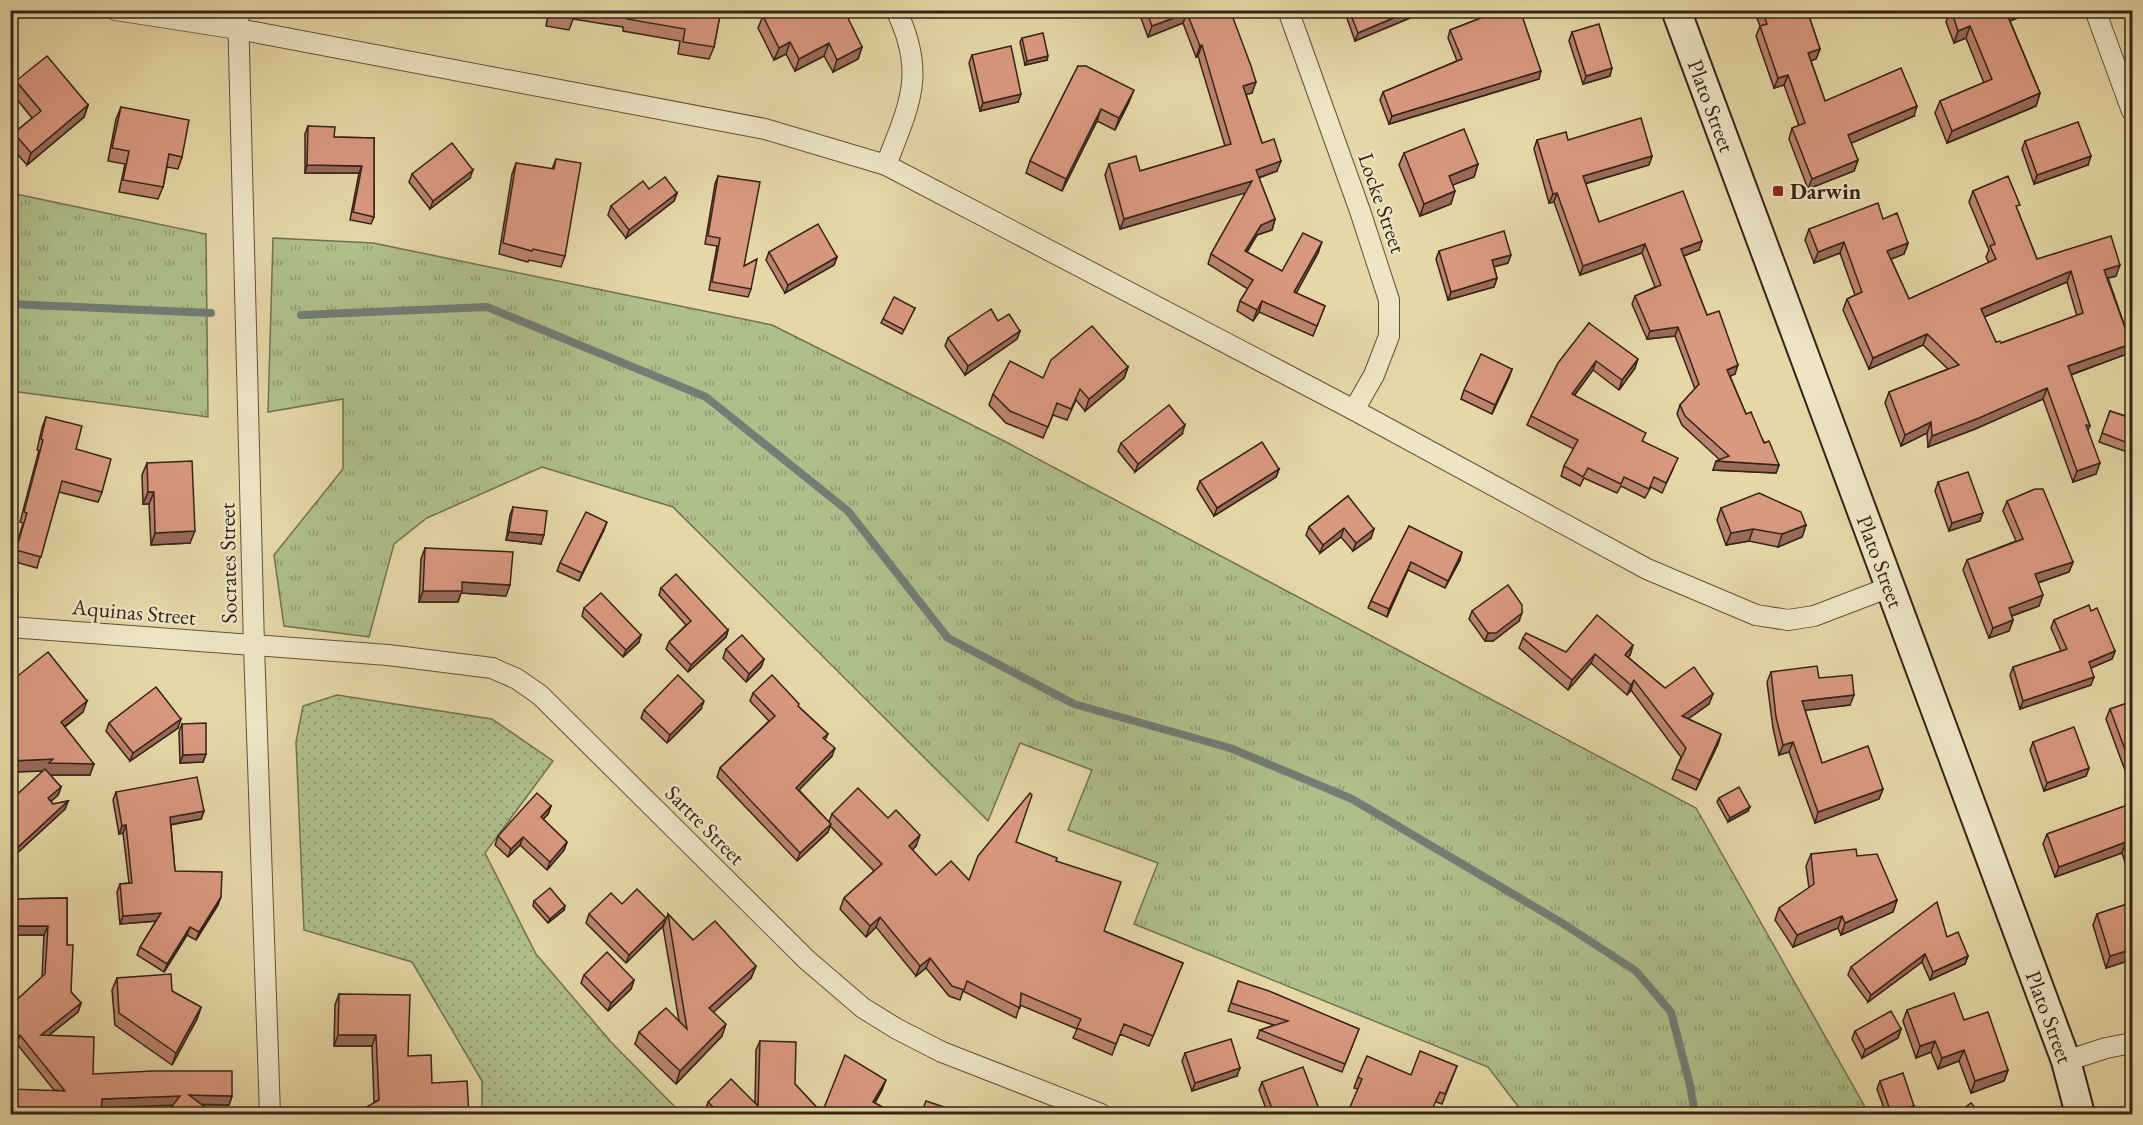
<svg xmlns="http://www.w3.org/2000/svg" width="2143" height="1125" viewBox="0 0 2143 1125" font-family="'EB Garamond',serif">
	<defs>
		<pattern id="grass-tufts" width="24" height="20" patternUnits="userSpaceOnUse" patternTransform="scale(1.5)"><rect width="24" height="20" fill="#afbf8b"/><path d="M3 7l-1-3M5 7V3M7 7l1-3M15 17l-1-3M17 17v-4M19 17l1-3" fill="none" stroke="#8f9b71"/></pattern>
		<pattern id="park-dots" width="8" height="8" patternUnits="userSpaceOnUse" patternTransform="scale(1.5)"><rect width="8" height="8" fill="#afbf8b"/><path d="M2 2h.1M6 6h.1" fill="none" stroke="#8f9b71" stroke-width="1.8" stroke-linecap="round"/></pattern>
	</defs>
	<rect width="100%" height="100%" fill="#e5d7a6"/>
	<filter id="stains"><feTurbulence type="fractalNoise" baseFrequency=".00333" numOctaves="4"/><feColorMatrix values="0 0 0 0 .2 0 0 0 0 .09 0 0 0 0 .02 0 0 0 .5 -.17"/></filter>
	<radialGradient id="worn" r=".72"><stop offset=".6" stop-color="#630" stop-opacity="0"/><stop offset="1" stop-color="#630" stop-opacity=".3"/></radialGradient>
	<g fill="url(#grass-tufts)" stroke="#727151" stroke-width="1.5">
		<path d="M11 193 206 234 208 417 11 391Z"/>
		<path d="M273 238 373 243 772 325 1006 442 1696 808 1869 1114H1524L1488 1067 1134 924 1158 863 1068 830 1092 770 1020 743 988 821 673 507 542 467 427 518 394 544 369 637 284 626 274 555 343 469V399L268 412Z"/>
	</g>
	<path fill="url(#park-dots)" stroke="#727151" stroke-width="1.5" d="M337 695 492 719 553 761 485 853 536 954 611 1042 682 1114H482V1081L412 962 304 930 296 742 303 706Z"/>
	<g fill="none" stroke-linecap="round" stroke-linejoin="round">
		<g stroke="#737c75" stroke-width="8">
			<path d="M10 304 211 313"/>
			<path d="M301 315 487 307 706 397 848 511 948 638 1074 704 1230 748 1352 799 1562 923 1636 971 1671 1012 1690 1085 1695 1114"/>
		</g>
		<defs>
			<g id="street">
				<path d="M116 10 238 29 765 129 886 165 1354 410 1647 569 1756 615 1788 620 1814 616 1890 587"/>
				<path d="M238 10 254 646 270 1114"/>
				<path d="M1288 10 1360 211 1389 300V336L1374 375 1354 410"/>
				<path d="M2095 10 2132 111"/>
				<path d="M886 165C909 105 927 74 896 10"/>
				<path d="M10 627 388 655 492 668 517 679 540 695 807 960 863 1008 897 1029 942 1052 1101 1114"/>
				<path d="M2066 1061 2106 1048 2132 1043"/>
			</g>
			<g id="secondary">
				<path id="s1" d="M1676 10 2066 1061 2080 1114"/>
			</g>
		</defs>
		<use href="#street" stroke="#62503b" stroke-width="22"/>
		<use href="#secondary" stroke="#362317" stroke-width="32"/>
		<use href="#street" stroke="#eee5c5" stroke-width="20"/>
		<use href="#secondary" stroke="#eee5c5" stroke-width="28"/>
	</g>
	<g fill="#bb836e" stroke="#362317" stroke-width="1.5" fill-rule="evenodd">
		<path d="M549 10H721L714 47 709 59 678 54 680 41 623 31V27L573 19 569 30 546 26Z"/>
		<path d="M1138 10H1230L1252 93 1246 94 1262 143 1277 171 1259 178 1275 219 1272 230 1257 235 1247 252 1282 271 1318 253 1296 293 1325 306 1313 336 1259 312 1253 321 1237 311 1240 301 1248 289 1208 264 1211 254 1246 192 1120 229 1105 175 1109 164 1140 171 1225 146 1198 56 1196 57 1183 23 1148 37Z"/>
		<path d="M1344 10H1429L1355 41Z"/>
		<path d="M1484 10H1520L1539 79 1389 124 1380 100 1383 92 1457 61 1448 38 1450 30 1486 16Z"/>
		<path d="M1754 10H1807L1820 49 1816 59 1811 61 1825 101 1914 116 1851 143 1858 160 1854 171 1808 189 1789 139 1792 128 1799 126 1784 85 1774 88 1756 36 1760 26Z"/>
		<path d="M1950 10 2030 13 2010 21 2040 93 2036 106 1947 143 1935 113 1940 101 1984 83 1966 38 1954 43 1946 22Z"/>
		<path d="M798 14 862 47 858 59 833 72 824 56 795 71 786 54 774 60 758 28 763 16Z"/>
		<path d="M1572 32 1610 76 1583 84 1569 41Z"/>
		<path d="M1022 38 1047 60 1025 65 1020 42Z"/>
		<path d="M972 55 1018 102 980 111 969 63Z"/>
		<path d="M1078 66 1129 102 1115 130 1097 121 1062 191 1026 173 1030 161Z"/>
		<path d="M16 81 88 105 84 117 27 165 10 146V143L14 133 32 118 12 93Z"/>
		<path d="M121 107 182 157 178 169 167 167 163 187 158 199 119 192 125 164 108 161 116 119Z"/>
		<path d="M308 126 334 137 374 138V217L371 224 350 220 359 173H305V134Z"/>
		<path d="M1537 140H1568L1652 156 1649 165 1585 184 1599 222 1699 250 1684 256 1707 315 1735 374 1730 376 1746 414 1779 465 1776 473 1713 470 1720 460 1682 425 1677 414 1680 405 1695 389 1675 336 1647 339 1632 304 1635 296 1655 287 1642 253 1580 275 1554 202 1549 203 1534 149Z"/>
		<path d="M2025 141 2088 165 2034 184 2022 149Z"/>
		<path d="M1404 153 1478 164 1474 177 1452 185 1451 204 1420 216 1399 165Z"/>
		<path d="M556 159 565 256 561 267 529 260 528 262 499 254 512 174 516 163 552 169Z"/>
		<path d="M412 174 470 178 430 209 409 182Z"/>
		<path d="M718 176 751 289 748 297 709 290 717 246 705 244 715 184Z"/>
		<path d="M649 189 677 193 674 201 626 238 608 215 611 206Z"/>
		<path d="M1973 191 2018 211 2037 259 2116 276 2108 278 2131 344 2127 354 2071 375 2090 426 2088 430 2096 474 2073 482 2043 399 1975 429 1928 447 1927 433 1901 446 1885 403 1889 392 1948 369 1923 345 1869 369 1843 310 1847 299 1855 295 1840 253 1814 263 1805 240 1809 229 1883 219 1908 243 1904 254 1891 259 1909 299 1989 263 1986 257 1989 250 1969 202ZM2067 282 2077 316 2001 343 1996 342 1984 317Z"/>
		<path d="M1439 251 1508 263 1494 267 1497 278 1494 287 1448 300 1436 259Z"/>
		<path d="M769 252 837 257 834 265 785 293 766 260Z"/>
		<path d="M915 308 902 334 881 323 883 319Z"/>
		<path d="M998 321 1020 331 1017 339 965 375 945 346 948 338Z"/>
		<path d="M1589 323 1635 368 1619 390 1593 370 1574 396 1643 441 1674 467 1662 493 1651 487 1645 498 1621 486 1617 493 1584 478 1580 486 1561 476 1564 466 1574 449 1527 425 1531 416Z"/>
		<path d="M1128 367 1124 378 1085 411 1076 400 1067 420 1053 415 1043 438 1006 423 989 405 993 394 1043 378Z"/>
		<path d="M1512 369 1492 414 1461 399 1464 390Z"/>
		<path d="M2133 398V454L2099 442 2110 411 2125 416Z"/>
		<path d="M46 417 76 449 102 492 98 502 59 492 37 568 12 561 23 523 20 522 39 450H37L42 428Z"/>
		<path d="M1182 434 1135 472 1118 451 1121 443Z"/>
		<path d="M147 463 190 543 151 545 149 504H143L142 475Z"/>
		<path d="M1279 469 1276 477 1214 516 1197 489 1200 481Z"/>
		<path d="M1938 482 1980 521 1949 531 1935 491Z"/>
		<path d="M1348 496 1371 538 1353 551 1341 537 1320 553 1306 535 1309 527Z"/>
		<path d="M2007 501 2073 562 2069 572 2038 583 2039 606 2012 616 2013 620 2009 631 1989 638 1963 570 1967 560 2016 541 2003 511Z"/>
		<path d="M513 507 541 544 506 540 510 515Z"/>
		<path d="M1721 508 1806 525 1802 537 1778 547 1749 541 1726 545 1717 520Z"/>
		<path d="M1409 526 1460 560 1445 588 1408 570 1387 617 1368 608 1371 601Z"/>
		<path d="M604 530 579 581 557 571 560 563Z"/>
		<path d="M425 548 506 596 461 593 458 602H419L421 559Z"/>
		<path d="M661 588 728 630 726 637 688 672 666 649 669 642 686 625 659 595Z"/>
		<path d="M584 608 639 642 623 657 582 616Z"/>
		<path d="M1472 611 1519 621 1493 641H1485L1469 619Z"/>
		<path d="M2091 611 2115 651 2112 659 2091 668V685L2020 709 2010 675 2013 667 2061 651 2051 628 2054 620Z"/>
		<path d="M1523 638 1566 652 1633 645 1630 655 1628 657 1665 688 1709 704 1688 719 1721 734 1718 744 1696 790 1672 779 1681 757 1631 690 1627 695 1591 663 1568 690 1519 648Z"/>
		<path d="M726 649 764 659 761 667 746 682 723 658Z"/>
		<path d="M1771 672 1819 678 1850 705 1805 710 1822 763 1883 789 1879 799 1815 823 1789 752 1779 755 1773 728 1767 682Z"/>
		<path d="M10 682 83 712 65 727 90 775H50L61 787 58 795 51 801 53 804 68 801 65 809 14 856 10 852V801L43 771 10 772Z"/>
		<path d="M753 693 799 707 828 734 825 740 832 756 799 790 829 822 832 814 916 846 912 850 936 875 969 880 1016 842 1056 861 1104 931 1183 963 1149 1046 1120 1034 1112 1055 1073 1038 1077 1029 1020 1005 1016 1018 963 991 960 1000 949 996 926 968 916 976 876 927 866 937 840 909 844 898 874 871 830 826 828 832 797 861 717 777 720 768 769 721 750 701Z"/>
		<path d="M2133 701V792L2106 719 2110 709Z"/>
		<path d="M701 709 667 743 641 718 644 710Z"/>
		<path d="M109 723 178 728 130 761 106 731Z"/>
		<path d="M182 724 206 754 203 762 180 763 179 732Z"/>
		<path d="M2033 742 2089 768 2086 776 2044 791 2030 750Z"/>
		<path d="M116 792 204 811 201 819 171 825 175 871 218 905 196 940 187 935 164 972 137 955 140 947 156 921 120 924 117 892 120 884 129 883 123 833 119 834 113 800Z"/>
		<path d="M1719 798 1748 811 1728 822 1717 802Z"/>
		<path d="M2133 803V866L2127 868 2122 853 2055 877 2043 844 2047 834Z"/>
		<path d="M551 806 548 814 543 819 567 842 564 850 547 870 520 845 508 857 495 845 498 836Z"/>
		<path d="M1811 854 1857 856 1897 900 1893 912 1841 935 1838 928 1793 947 1775 920 1779 908 1809 888 1806 866Z"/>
		<path d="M67 898V945L71 992 81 1003 78 1012 49 1035 93 1074 232 1096 229 1105H173L54 1090 17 1044 10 1050V1006L42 977 44 935H10V899Z"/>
		<path d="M534 901 564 910 548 923 533 906Z"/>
		<path d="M2133 902V954L2131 960 2106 968 2093 925 2097 914Z"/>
		<path d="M589 914 666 918 663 926 626 963 586 923Z"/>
		<path d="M668 914 693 940 756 966 751 978 713 1012 722 1036 676 1084 635 1044 639 1032 679 1021 663 927Z"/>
		<path d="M1947 937 1968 956 1965 964 1930 980 1922 962 1868 1002 1848 975 1851 967Z"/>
		<path d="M584 975 634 980 631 989 608 1011 581 983Z"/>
		<path d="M117 978 172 991 201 1007 197 1019 172 1065 115 1025 112 990Z"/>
		<path d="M1238 981 1359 1029 1342 1072 1257 1038 1260 1030 1274 1025 1228 1011Z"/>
		<path d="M339 994 408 1056 432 1083 374 1102 372 1046H334L335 1005Z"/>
		<path d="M1907 1010 1964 1020 2008 1070 2004 1081 1971 1093 1959 1061 1938 1069 1931 1052 1916 1058 1903 1021Z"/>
		<path d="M1901 1029 1898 1038 1862 1058 1852 1039 1855 1031Z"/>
		<path d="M760 1041 795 1084 822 1113 882 1090 875 1103 895 1114H707L705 1112 708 1102 755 1103 756 1050Z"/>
		<path d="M1185 1053 1237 1076 1192 1091 1182 1061Z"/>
		<path d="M1457 1066 1442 1104 1436 1102 1358 1089 1354 1088 1358 1077 1411 1075Z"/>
		<path d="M1880 1081 1914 1106 1911 1114H1886L1877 1089Z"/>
		<path d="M1262 1082 1321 1114H1268L1259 1090Z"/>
	</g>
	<g fill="#986a5a" stroke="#362317" stroke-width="1.5">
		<path d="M994 10H1011L1001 14H993Z"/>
		<path d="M1412 10H1429L1355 41 1358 33Z"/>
		<path d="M2010 10H2031L2030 13 2002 24 2006 12Z"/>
		<path d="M1187 13 1183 23 1148 37 1152 26Z"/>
		<path d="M1970 26 1966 38 1954 43 1958 31Z"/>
		<path d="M790 42 786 54 774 60 779 48Z"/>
		<path d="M829 43 824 56 795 71 799 59Z"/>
		<path d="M1202 45 1198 56 1196 57 1200 46Z"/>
		<path d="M862 47 858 59 833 72 837 60Z"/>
		<path d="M1820 49 1816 59 1805 63 1808 53Z"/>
		<path d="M1048 56 1047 60 1025 65 1027 61Z"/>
		<path d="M1612 68 1610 76 1583 84 1586 76Z"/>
		<path d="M1541 71 1539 79 1389 124 1392 116Z"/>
		<path d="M1788 75 1784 85 1774 88 1778 78Z"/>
		<path d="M1256 82 1252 93 1240 96 1243 86Z"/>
		<path d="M1134 90 1129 102 1115 130 1119 118Z"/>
		<path d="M2040 93 2036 106 1947 143 1952 131Z"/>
		<path d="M1021 94 1018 102 980 111 983 103Z"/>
		<path d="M88 105 84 117 27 165 31 153Z"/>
		<path d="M1917 106 1914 116 1845 146 1848 135Z"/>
		<path d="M1101 109 1097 121 1062 191 1066 179Z"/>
		<path d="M1652 156 1649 165 1580 185 1583 176Z"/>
		<path d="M2091 156 2088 165 2034 184 2037 175Z"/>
		<path d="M1858 160 1854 171 1808 189 1812 179Z"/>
		<path d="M1281 161 1277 171 1252 180 1256 170Z"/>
		<path d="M1478 164 1474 177 1445 188 1449 176Z"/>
		<path d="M307 165 362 166 359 173H305Z"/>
		<path d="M473 170 470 178 430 209 433 201Z"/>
		<path d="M1252 181 1249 192 1120 229 1124 219Z"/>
		<path d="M1455 191 1451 204 1420 216 1424 204Z"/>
		<path d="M677 193 674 201 626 238 629 230Z"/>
		<path d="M1557 193 1554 202 1549 203 1553 194Z"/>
		<path d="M1275 219 1272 230 1257 235 1241 261 1245 251 1261 225Z"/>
		<path d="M1702 241 1699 250 1678 258 1681 249Z"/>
		<path d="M1322 242 1318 253 1291 303 1294 292Z"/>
		<path d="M1844 242 1840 253 1814 263 1818 252Z"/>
		<path d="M1908 243 1904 254 1884 262 1887 251Z"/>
		<path d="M1645 244 1642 253 1580 275 1583 266Z"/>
		<path d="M1511 255 1508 263 1489 268 1492 260Z"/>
		<path d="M837 257 834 265 785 293 788 285Z"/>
		<path d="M2120 265 2116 276 2100 280 2104 270Z"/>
		<path d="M2071 271 2067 282 1977 320 1981 309Z"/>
		<path d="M1497 278 1494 287 1448 300 1451 292Z"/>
		<path d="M1262 301 1259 312 1253 321 1257 310Z"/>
		<path d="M1678 327 1675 336 1647 339 1650 331Z"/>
		<path d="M1020 331 1017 339 965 375 968 366Z"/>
		<path d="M1927 334 1923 345 1869 369 1873 358Z"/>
		<path d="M2131 344 2127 354 2064 377 2068 366Z"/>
		<path d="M1638 359 1635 368 1619 390 1622 380Z"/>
		<path d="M1596 361 1593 370 1568 404 1572 394Z"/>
		<path d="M1738 365 1735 374 1724 379 1727 370Z"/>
		<path d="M1128 367 1124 378 1085 411 1089 399Z"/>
		<path d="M1512 369 1509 378 1492 414 1495 405Z"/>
		<path d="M2047 388 2043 399 1975 429 1928 447 1932 436Z"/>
		<path d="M1931 422 1927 433 1901 446 1905 435Z"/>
		<path d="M1185 425 1182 434 1135 472 1138 464Z"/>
		<path d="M1716 461 1779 465 1776 473 1713 470Z"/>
		<path d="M2100 463 2096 474 2073 482 2077 471Z"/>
		<path d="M1279 469 1276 477 1214 516 1217 508Z"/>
		<path d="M148 492H154L149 504H143Z"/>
		<path d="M1983 513 1980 521 1949 531 1952 523Z"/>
		<path d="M607 522 604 530 579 581 582 573Z"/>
		<path d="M1806 525 1802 537 1778 547 1782 534Z"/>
		<path d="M1344 528 1341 537 1320 553 1323 545Z"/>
		<path d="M1374 529 1371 538 1353 551 1356 543Z"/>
		<path d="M1753 529 1749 541 1726 545 1731 533Z"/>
		<path d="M195 531 190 543 151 545 155 533Z"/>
		<path d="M509 532 544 535 541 544 506 540Z"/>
		<path d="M1462 552 1460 560 1445 588 1448 581Z"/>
		<path d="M1411 562 1408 570 1387 617 1389 609Z"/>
		<path d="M2073 562 2069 572 2031 585 2035 574Z"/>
		<path d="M462 582 510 585 506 596 461 593 458 602H419L423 591Z"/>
		<path d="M2043 595 2039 606 2005 618 2009 608Z"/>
		<path d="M1522 613 1519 621 1493 641H1485L1488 633Z"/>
		<path d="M2013 620 2009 631 1989 638 1993 628Z"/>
		<path d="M728 630 726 637 688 672 691 665Z"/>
		<path d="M641 635 639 642 623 657 626 650Z"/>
		<path d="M1633 645 1630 655 1621 665 1625 655Z"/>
		<path d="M2115 651 2112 659 2086 670 2089 662Z"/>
		<path d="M1595 654 1591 663 1568 690 1572 680Z"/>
		<path d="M764 659 761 667 746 682 749 674Z"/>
		<path d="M2094 677 2091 685 2020 709 2023 701Z"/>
		<path d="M1634 680 1631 690 1627 695 1631 685Z"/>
		<path d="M1713 694 1709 704 1678 726 1682 716Z"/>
		<path d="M1854 695 1850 705 1799 711 1802 701Z"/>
		<path d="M87 701 83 712 56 733 61 722Z"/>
		<path d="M704 701 701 709 667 743 670 735Z"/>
		<path d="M181 719 178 728 130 761 133 753Z"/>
		<path d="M1721 734 1718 744 1696 790 1700 780Z"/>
		<path d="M1793 742 1789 752 1779 755 1783 745Z"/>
		<path d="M835 748 832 756 793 796 796 788Z"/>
		<path d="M206 754 203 762 180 763 183 755Z"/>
		<path d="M53 759 94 764 90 775H45L46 771 10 772V761Z"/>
		<path d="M2089 768 2086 776 2044 791 2047 783Z"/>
		<path d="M61 787 58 795 45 807 48 798Z"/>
		<path d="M1883 789 1879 799 1815 823 1818 812Z"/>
		<path d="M68 801 65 809 14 856 17 848Z"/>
		<path d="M551 806 548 814 538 825 541 817Z"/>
		<path d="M1750 807 1748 811 1728 822 1730 818Z"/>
		<path d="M204 811 201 819 167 825 170 817Z"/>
		<path d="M831 824 828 832 797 861 800 853Z"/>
		<path d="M126 825 123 833 119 834 122 826Z"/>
		<path d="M920 835 916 846 905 857 909 846Z"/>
		<path d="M523 837 520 845 508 857 511 849Z"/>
		<path d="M567 842 564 850 547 870 550 862Z"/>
		<path d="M2126 842 2122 853 2055 877 2059 867Z"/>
		<path d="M2133 857V866L2127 868 2131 858Z"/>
		<path d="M221 897 218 905 196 940 199 932Z"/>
		<path d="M1897 900 1893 912 1841 935 1845 923Z"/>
		<path d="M565 906 564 910 548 923 550 919Z"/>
		<path d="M161 913 158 921 120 924 123 916Z"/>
		<path d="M1842 916 1838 928 1793 947 1797 935Z"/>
		<path d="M880 917 876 927 866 937 870 926Z"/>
		<path d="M666 918 663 926 626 963 629 955Z"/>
		<path d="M10 926H48L44 935H10Z"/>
		<path d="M190 927 187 935 164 972 167 964Z"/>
		<path d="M2133 930V939L2125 942 2129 931Z"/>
		<path d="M2133 949V954L2131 960 2106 968 2110 956Z"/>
		<path d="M1925 954 1922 962 1868 1002 1871 995Z"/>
		<path d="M1968 956 1965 964 1930 980 1933 972Z"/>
		<path d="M930 958 926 968 916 976 920 966Z"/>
		<path d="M756 966 751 978 705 1020 709 1008Z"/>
		<path d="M634 980 631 989 608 1011 611 1003Z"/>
		<path d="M81 1003 78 1012 38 1044 41 1035Z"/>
		<path d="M201 1007 197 1019 172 1065 176 1053Z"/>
		<path d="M726 1024 722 1036 676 1084 680 1071Z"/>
		<path d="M1901 1029 1898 1038 1862 1058 1865 1050Z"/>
		<path d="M20 1035 17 1044 10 1050V1044Z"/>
		<path d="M338 1035H376L372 1046H334Z"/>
		<path d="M1935 1041 1931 1052 1916 1058 1920 1046Z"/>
		<path d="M1964 1050 1959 1061 1938 1069 1942 1058Z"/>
		<path d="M1240 1068 1237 1076 1192 1091 1195 1083Z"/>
		<path d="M2008 1070 2004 1081 1971 1093 1975 1081Z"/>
		<path d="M886 1080 882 1090 870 1111 873 1102Z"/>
		<path d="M189 1095 232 1096 229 1105 186 1104Z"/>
		<path d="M180 1096 177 1105 99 1108 102 1099Z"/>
		<path d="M1914 1106 1911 1114H1891V1113Z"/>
	</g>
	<g fill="#d99880" stroke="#362317" stroke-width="1.5" fill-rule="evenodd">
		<path d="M551 10H575L574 18 551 13Z"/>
		<path d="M601 10H721L714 47 683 42 685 29 627 19 628 15Z"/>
		<path d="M774 10H796L798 14 805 10H844L862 47 837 60 829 43 799 59 790 42 779 48 763 16Z"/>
		<path d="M1146 10H1230L1251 66 1256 82 1243 86 1262 143 1274 139 1281 161 1256 170 1275 219 1261 225 1245 251 1282 271 1303 233 1322 242 1294 292 1325 306 1317 326 1262 301 1257 310 1240 301 1253 280 1211 254 1252 181 1124 219 1109 164 1136 156 1140 171 1231 144 1202 45 1200 46 1187 13 1152 26Z"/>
		<path d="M1349 10H1412L1358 33Z"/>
		<path d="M1489 10H1520L1541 71 1392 116 1383 92 1462 59 1450 30 1491 14Z"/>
		<path d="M1762 10H1807L1820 49 1808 53 1825 101 1901 68 1917 106 1848 135 1858 160 1812 179 1792 128 1805 123 1788 75 1778 78 1760 26 1767 24Z"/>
		<path d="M1951 10H2010L2006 12 2040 93 1952 131 1940 101 1992 79 1970 26 1958 31Z"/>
		<path d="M1599 24 1612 68 1586 76 1572 32Z"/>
		<path d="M1043 33 1048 56 1027 61 1022 38Z"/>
		<path d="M1011 46 1021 94 983 103 972 55Z"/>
		<path d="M47 56 88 105 31 153 14 133 41 111 16 81Z"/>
		<path d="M1078 66H1086L1134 90 1119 118 1101 109 1066 179 1030 161Z"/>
		<path d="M121 107 189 120 182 157 169 154 163 187 123 180 129 151 112 148Z"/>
		<path d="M1641 118 1652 156 1583 176 1599 222 1683 191 1702 241 1681 249 1707 315 1719 311 1738 365 1727 370 1746 414 1751 412 1764 443 1769 441 1779 465 1716 461 1729 456 1685 416 1680 405 1699 384 1678 327 1650 331 1635 296 1661 285 1645 244 1583 266 1557 193 1553 194 1537 140 1566 132 1568 140Z"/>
		<path d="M2078 122 2091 156 2037 175 2025 141Z"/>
		<path d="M308 126 335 127 334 137 374 138V217L353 212 362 166 307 165Z"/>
		<path d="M1464 129 1478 164 1449 176 1455 191 1424 204 1404 153Z"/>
		<path d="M452 143 473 170 433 201 412 174Z"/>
		<path d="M556 159 581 163 565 256 533 249 532 251 503 243 516 163 554 169Z"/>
		<path d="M718 176 760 182 744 266 757 259 751 289 712 282 720 238 708 236Z"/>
		<path d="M2008 176 2020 205 2016 206 2037 259 2111 236 2120 265 2104 270 2131 344 2068 366 2090 426 2086 425 2100 463 2077 471 2047 388 1979 418 1932 436 1931 422 1905 435 1889 392 1959 365 1927 334 1873 358 1847 299 1862 292 1844 242 1818 252 1809 229 1878 203 1883 219 1897 213 1908 243 1887 251 1909 299 1996 259 1990 246 1995 244 1973 191ZM2071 271 2083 313 2001 343 2000 341 1996 342 1981 309Z"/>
		<path d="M665 177 677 193 629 230 611 206 643 181 649 189Z"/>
		<path d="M818 224 837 257 788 285 769 252Z"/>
		<path d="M1504 231 1511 255 1492 260 1497 278 1451 292 1439 251Z"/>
		<path d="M894 297 915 308 904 330 883 319Z"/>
		<path d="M991 309 998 321 1009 314 1020 331 968 366 948 338Z"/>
		<path d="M1589 323 1638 359 1622 380 1596 361 1572 394 1646 433 1642 441 1678 458 1666 483 1654 477 1649 489 1624 477 1621 484 1588 468 1583 477 1564 466 1578 440 1531 416 1558 363Z"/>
		<path d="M1092 326 1128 367 1089 399 1080 389 1071 409 1057 403 1048 427 1010 411 993 394 1010 361 1043 378 1051 360Z"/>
		<path d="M1481 354 1512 369 1495 405 1464 390Z"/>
		<path d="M2132 398H2133V445L2102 433 2110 411 2125 416Z"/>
		<path d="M1169 405 1185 425 1138 464 1121 443Z"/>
		<path d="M46 417 82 426 76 449 111 459 102 492 62 481 41 557 16 550 27 513 24 512 43 440 41 439Z"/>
		<path d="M1262 442 1279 469 1217 508 1200 481Z"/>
		<path d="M192 461 195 531 155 533 154 492H148L147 463Z"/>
		<path d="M1968 472 1983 513 1952 523 1938 482Z"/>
		<path d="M2035 489H2043L2073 562 2035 574 2043 595 2009 608 2013 620 1993 628 1967 560 2023 539 2007 501Z"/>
		<path d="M1759 493 1801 512 1806 525 1782 534 1753 529 1731 533 1721 508Z"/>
		<path d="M1348 496 1374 529 1356 543 1344 528 1323 545 1309 527Z"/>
		<path d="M513 507 547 511 544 535 509 532Z"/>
		<path d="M586 512 607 522 582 573 560 563Z"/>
		<path d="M1409 526 1462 552 1448 581 1411 562 1389 609 1371 601Z"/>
		<path d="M425 548 513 552 510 585 462 582V591H423Z"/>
		<path d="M676 574 728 630 691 665 669 642 691 621 661 588Z"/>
		<path d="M1508 585 1522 605V613L1496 633H1488L1472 611Z"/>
		<path d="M601 593 641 635 626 650 584 608Z"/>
		<path d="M2089 605 2091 611 2097 608 2115 651 2089 662 2094 677 2023 701 2013 667 2067 649 2054 620Z"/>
		<path d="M1597 615 1633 645 1625 655 1665 688 1694 667 1713 694 1682 716 1721 734 1700 780 1676 769 1686 748 1634 680 1631 685 1595 654 1572 680 1523 638 1526 633 1566 652Z"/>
		<path d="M742 635 764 659 749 674 726 649Z"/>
		<path d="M48 652 87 701 61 722 94 764 49 763 53 759 10 761V682Z"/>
		<path d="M1817 666 1819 678 1852 675 1854 695 1802 701 1822 763 1868 746 1883 789 1818 812 1793 742 1783 745 1776 717 1771 672Z"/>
		<path d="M678 675 704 701 670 735 644 710Z"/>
		<path d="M772 675 799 704 798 706 828 734 823 738 835 748 796 788 831 824 800 853 720 768 775 716 753 693Z"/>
		<path d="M156 687 181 719 133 753 109 723Z"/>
		<path d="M2133 701V771L2110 709Z"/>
		<path d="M206 723V754L183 755 182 724Z"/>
		<path d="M2074 727 2089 768 2047 783 2033 742Z"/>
		<path d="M45 769 61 787 48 798 53 804 68 801 17 848 10 840V801Z"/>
		<path d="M197 777 204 811 170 817 175 871 222 872 221 897 199 932 190 927 167 964 140 947 161 913 123 916 120 884 132 883 126 825 122 826 116 792Z"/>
		<path d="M1739 787 1750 807 1730 818 1719 798Z"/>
		<path d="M858 788 888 818 896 810 920 835 909 846 936 875 951 861 969 880 978 856 1030 793 1032 795 1016 842 1057 858 1056 861 1121 882 1104 931 1183 963 1153 1036 1124 1024 1116 1044 1077 1028 1081 1019 1021 993 1020 1008 967 981 964 990 952 986 930 958 920 966 880 917 870 926 844 898 882 864 832 814Z"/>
		<path d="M537 793 551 806 541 817 567 842 550 862 523 837 511 849 498 836Z"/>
		<path d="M2133 803V857L2131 858 2126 842 2059 867 2047 834Z"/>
		<path d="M1856 849 1857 856 1877 854 1897 900 1845 923 1842 916 1797 935 1779 908 1814 884 1811 854Z"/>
		<path d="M550 888 565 906 550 919 534 901Z"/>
		<path d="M637 889 666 918 629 955 589 914 611 893 622 904Z"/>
		<path d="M67 898V945H73L71 992 81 1003 41 1035 94 1037 93 1074 153 1071H232V1096L189 1095 214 1114H166L180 1096 102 1099 101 1114H10V1089L65 1091 20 1035 10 1044V1006L45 974 48 926H10V899Z"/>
		<path d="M1937 902 1947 937 1958 932 1968 956 1933 972 1925 954 1871 995 1851 967Z"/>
		<path d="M2133 902V930L2129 931 2133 942V949L2110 956 2097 914Z"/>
		<path d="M668 914 693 940 715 921 756 966 709 1008 726 1024 680 1071 639 1032 666 1008 687 1029Z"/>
		<path d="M607 952 634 980 611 1003 584 975Z"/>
		<path d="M171 974 172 991 201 1007 176 1053 119 1013 117 978Z"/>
		<path d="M1238 981 1269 991 1359 1029 1345 1064 1260 1030 1288 1021 1231 1003Z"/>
		<path d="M1954 993 1964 1020 1988 1012 2008 1070 1975 1081 1964 1050 1942 1058 1935 1041 1920 1046 1907 1010Z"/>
		<path d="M339 994 410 995 408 1056 431 1055 432 1083 467 1081 469 1114H354L379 1100 376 1035H338Z"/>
		<path d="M1891 1011 1901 1029 1865 1050 1855 1031Z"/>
		<path d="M1231 1039 1240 1068 1195 1083 1185 1053Z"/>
		<path d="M760 1041 796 1042 795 1084 822 1113 845 1055 886 1080 873 1102 895 1114H720L708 1102 731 1079 758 1106Z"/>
		<path d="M1420 1051 1457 1066 1445 1094 1440 1092 1430 1114H1347L1362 1079 1358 1077 1367 1056 1411 1075Z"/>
		<path d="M1303 1067 1321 1114H1274L1262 1082Z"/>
		<path d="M1903 1073 1914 1106 1891 1113 1880 1081Z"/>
		<path d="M926 1101 965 1114H921Z"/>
		<path d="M1971 1103 1981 1114H1956Z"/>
	</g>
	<rect fill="#8f2418" stroke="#eee5c5" stroke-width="2" x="1772" y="185" width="12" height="12" rx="3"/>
	<g text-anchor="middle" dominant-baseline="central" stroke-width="4.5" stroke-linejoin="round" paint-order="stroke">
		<g font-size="22" fill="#362317" stroke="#eee5c5">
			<text stroke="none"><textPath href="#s1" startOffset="102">Plato Street</textPath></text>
			<text transform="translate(1382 203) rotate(71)">Locke Street</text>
			<text stroke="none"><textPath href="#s1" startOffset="588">Plato Street</textPath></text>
			<text transform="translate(228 563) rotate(-91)">Socrates Street</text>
			<text transform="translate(134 612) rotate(5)">Aquinas Street</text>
			<text transform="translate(705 825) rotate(45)">Sartre Street</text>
			<text stroke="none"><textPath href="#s1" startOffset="1074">Plato Street</textPath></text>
		</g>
		<g font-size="22" font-weight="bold" fill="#362317" stroke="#eee5c5" text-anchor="start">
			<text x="1790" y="191">Darwin</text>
		</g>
	</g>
	<rect width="2143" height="1125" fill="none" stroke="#e5d7a6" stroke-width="36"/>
	<rect x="12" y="12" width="2119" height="1101" fill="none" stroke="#362317" stroke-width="3"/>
	<rect x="18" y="18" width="2107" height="1089" fill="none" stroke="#362317" stroke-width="1.5"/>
	<rect width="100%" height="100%" filter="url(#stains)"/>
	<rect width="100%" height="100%" fill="url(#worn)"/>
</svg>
